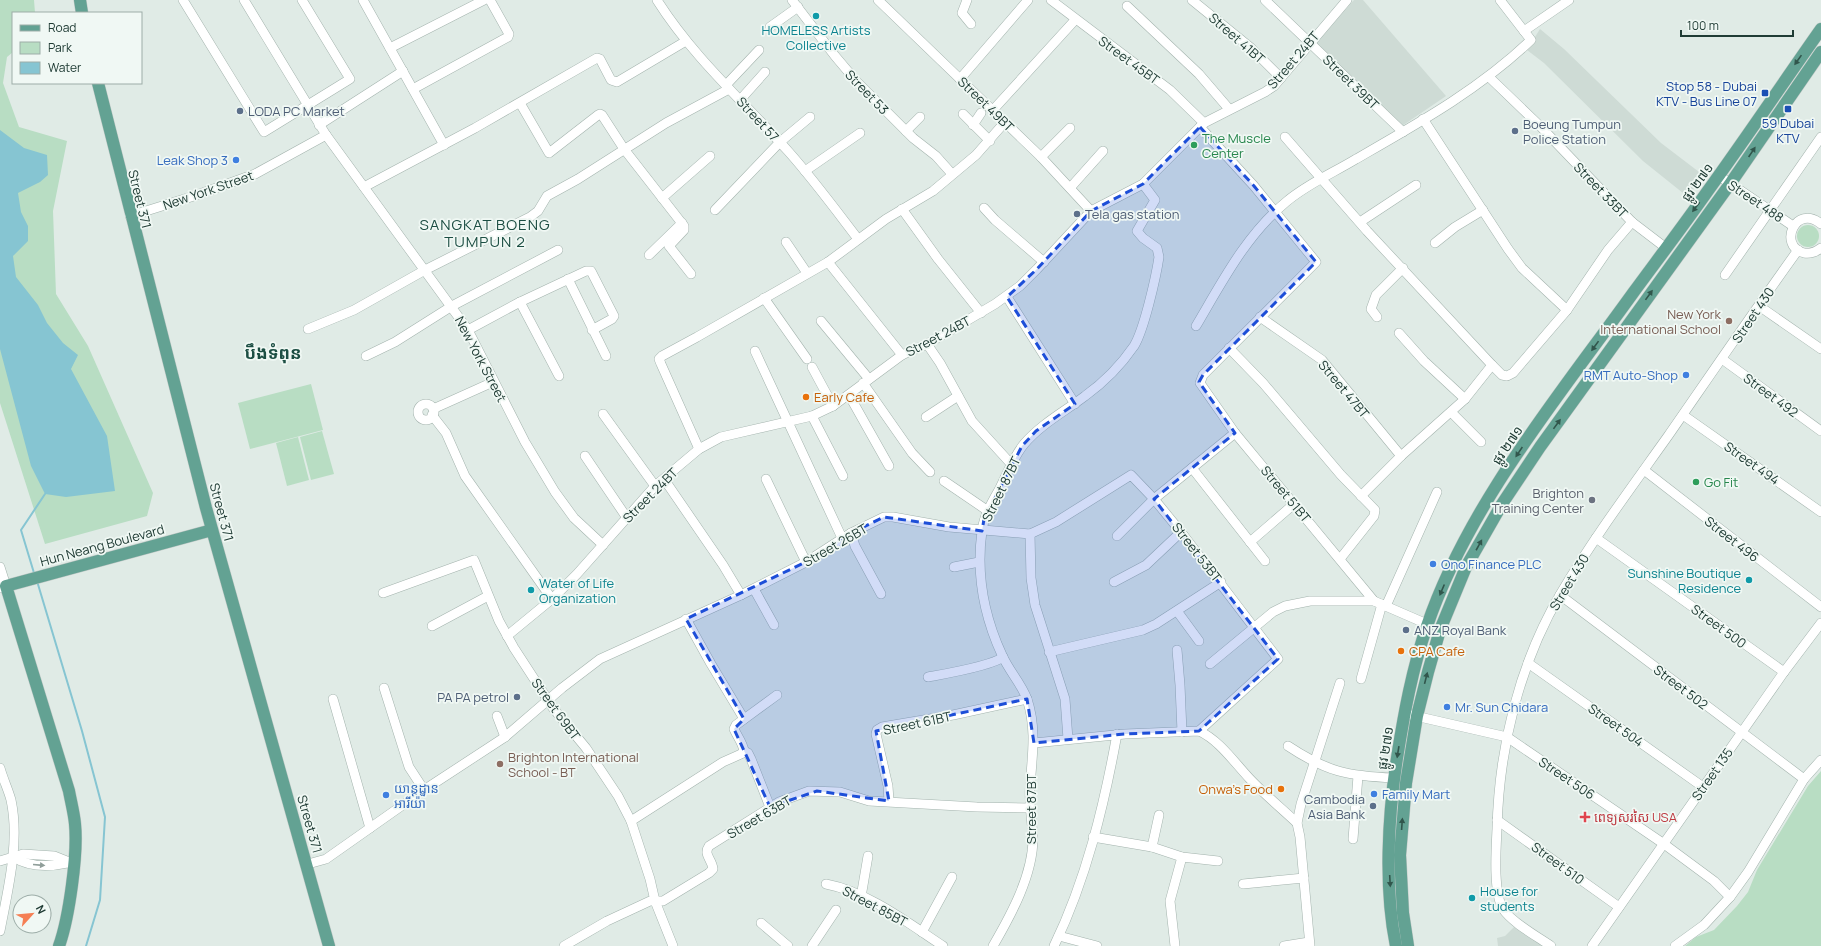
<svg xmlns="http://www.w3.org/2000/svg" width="1821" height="946" viewBox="0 0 1821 946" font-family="Manrope,'Noto Sans Khmer',sans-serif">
	<rect width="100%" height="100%" fill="#e0ebe6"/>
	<g fill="#cedbd5">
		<path d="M1354 0H1363L1446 96 1402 126 1316 43Z"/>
		<path d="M1540 29 1564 49 1661 143 1703 175 1688 197 1643 161 1544 63 1527 50Z"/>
		<path d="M1516 925 1545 946H1498L1497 938 1505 936Z"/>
	</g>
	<g fill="#b8ddc3">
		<path d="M0 0H34L35 13H13V52L7 57 3 83 19 127 67 141 53 211 56 294 88 346 153 493 147 516 45 544 0 403Z"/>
		<circle cx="1808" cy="236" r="11"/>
		<path d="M311 384 323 430 250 449 238 403Z"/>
		<path d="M322 431 334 474 311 480 300 437Z"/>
		<path d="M298 437 309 480 287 486 276 443Z"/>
		<path d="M1821 771V946H1685L1696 937 1714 930 1737 906 1748 892 1757 870 1808 786Z"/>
	</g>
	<path fill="#86c5d2" d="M0 130 24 148 47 155 48 175 40 182 18 193 21 212 28 226V241L13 256 16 277 38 305 47 323 63 343 78 355 71 369 107 436 115 491 66 497 45 494 31 466 0 349Z"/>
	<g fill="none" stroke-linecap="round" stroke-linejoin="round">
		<g stroke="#86c5d2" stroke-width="2">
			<path d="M34 573 21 530 45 494"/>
			<path d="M37 581 82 731 105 817 100 900 86 946"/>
		</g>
		<defs>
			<g id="minor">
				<path d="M183 0 264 132 350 79 302 0"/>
				<path d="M244 0 326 135 468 330 525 442 555 492 574 518 603 545"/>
				<path d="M363 0 444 145"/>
				<path d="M657 0C693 57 743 101 788 151 813 179 835 209 858 239"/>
				<path d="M792 0 835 56 857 82 913 138 936 156 952 174"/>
				<path d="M878 0 1041 157 1091 211"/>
				<path d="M967 0 962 13 971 24"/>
				<path d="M1051 0 1170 90 1204 123"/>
				<path d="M1192 0 1251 48 1281 78"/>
				<path d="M1265 0 1403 132"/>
				<path d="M1127 6 1199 74 1229 109"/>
				<path d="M770 27 798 7"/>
				<path d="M1524 31 1569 0"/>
				<path d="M390 48 484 0"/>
				<path d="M1489 77 1541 127 1632 222 1666 248"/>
				<path d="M960 79 1028 0"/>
				<path d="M726 85 759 50"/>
				<path d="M413 89 508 37 509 34 490 0"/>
				<path d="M740 100 765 72"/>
				<path d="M520 103 549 153 598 115 600 114 602 115 624 149 684 226V230L669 246 691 274"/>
				<path d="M993 110 1075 20"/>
				<path d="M963 114 990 141"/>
				<path d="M1423 119 1508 249 1522 268 1567 310"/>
				<path d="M319 125 403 71"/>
				<path d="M973 125 981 113"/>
				<path d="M1200 127 1254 186 1316 262 1203 375 1200 383 1235 433 1374 601"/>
				<path d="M906 131 920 117"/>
				<path d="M1285 137 1367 231 1492 365 1502 375 1507 376 1513 373 1567 310 1608 250 1632 222"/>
				<path d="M1041 157 1070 128"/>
				<path d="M805 171 860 133"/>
				<path d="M1719 176 1793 226"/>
				<path d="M364 187 475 128 597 58 600 59 611 80 617 82 686 41"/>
				<path d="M1070 188 1103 151"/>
				<path d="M662 198 710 156"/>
				<path d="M984 208 995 220 1044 262"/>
				<path d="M902 209 938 259 981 313"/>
				<path d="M715 210 780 142 810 117"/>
				<path d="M130 216 194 196 255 174 326 135"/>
				<path d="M1360 222 1416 185"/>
				<path d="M1821 224C1796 203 1777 246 1804 253 1811 254 1816 252 1821 248"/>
				<path d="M786 242 807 273"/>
				<path d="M1435 243 1455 227 1483 210"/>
				<path d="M649 255 682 223"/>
				<path d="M828 262 902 355"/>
				<path d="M1725 275 1821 137"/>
				<path d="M568 279 606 356"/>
				<path d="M1007 297 1075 404"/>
				<path d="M764 298 807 359"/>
				<path d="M520 302 559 376"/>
				<path d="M1759 306 1821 349"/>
				<path d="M1260 317 1322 360 1401 456"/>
				<path d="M1377 317 1371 309 1376 295 1403 268"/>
				<path d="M821 321 869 379"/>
				<path d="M1196 326C1222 282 1246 235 1286 202 1307 184 1333 173 1356 159 1417 124 1480 89 1531 40L1500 0"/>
				<path d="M308 329 354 310 425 270 530 217 538 211 547 196 578 179 666 123 729 89"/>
				<path d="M468 330 520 302 586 271H591L614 316 612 319 592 330"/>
				<path d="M1399 333 1424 361 1465 399"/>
				<path d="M927 344 940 363 972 421 1012 465"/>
				<path d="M1229 348 1263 383 1341 475 1375 510 1374 516 1340 559"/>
				<path d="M755 351 842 538"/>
				<path d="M366 356 395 342 452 306 558 250"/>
				<path d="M1722 359 1821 431"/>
				<path d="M812 367 833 406"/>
				<path d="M863 383 912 453 930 472"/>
				<path d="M849 395 889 466"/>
				<circle cx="426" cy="412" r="8"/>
				<path d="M433 409 493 382"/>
				<path d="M1451 412 1481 442"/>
				<path d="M603 414 655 486"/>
				<path d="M432 415 446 433 465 476 552 599"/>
				<path d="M1683 415 1821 512"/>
				<path d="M812 416 843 476"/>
				<path d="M926 417 958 396"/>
				<path d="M699 449 661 364 659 359 662 356 697 337 828 262 886 219 933 191 976 155 1005 122"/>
				<path d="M585 456 627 518"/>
				<path d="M1192 468 1265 561"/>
				<path d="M1644 470 1821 607"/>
				<path d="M664 479 723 565 741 595"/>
				<path d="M766 479 806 562"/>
				<path d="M944 481 988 511"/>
				<path d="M1361 496 1401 456 1465 399 1492 365"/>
				<path d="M851 533 855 546 881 594"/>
				<path d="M1030 534 1031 578 1035 605 1065 699 1068 739"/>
				<path d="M1117 536 1154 499 1235 433"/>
				<path d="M1596 538 1784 672"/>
				<path d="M1250 542 1294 504"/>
				<path d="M0 567 6 586 0 588"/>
				<path d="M954 567 979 562"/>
				<path d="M1114 582 1146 565 1181 532"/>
				<path d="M754 589 774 625"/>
				<path d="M383 593 474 560 499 621 514 648 553 708 586 748 618 796 631 821 650 879 655 901 673 946"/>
				<path d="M1560 595 1804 779"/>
				<path d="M1386 606 1437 492"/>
				<path d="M1177 611 1199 641"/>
				<path d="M686 619 711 664 744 719"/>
				<path d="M432 626 488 596"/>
				<path d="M507 636 552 599 577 574 655 486 699 449 721 437 812 416 833 406 902 355 927 344 995 304 1020 286 1037 269 1091 211 1143 184 1204 123 1265 92 1274 86 1347 0"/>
				<path d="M1177 650 1180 685 1182 732"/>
				<path d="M1049 652 1143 630 1156 624 1221 582"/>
				<path d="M1528 663 1703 787"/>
				<path d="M1210 664 1273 612 1285 606 1310 601H1374L1427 624"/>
				<path d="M928 677C944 674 992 666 1003 657"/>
				<path d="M1361 679 1382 604"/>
				<path d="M384 688 409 767 424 790"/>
				<path d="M333 699 370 828"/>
				<path d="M1411 715 1507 737 1664 844 1714 881 1730 897"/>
				<path d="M497 716 505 737"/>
				<path d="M1034 743 1125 734 1199 731C1219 740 1234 762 1249 778 1264 794 1281 808 1297 823"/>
				<path d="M1288 746C1327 772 1348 776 1394 778"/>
				<path d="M744 751 748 753 751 759 770 807"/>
				<path d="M0 768C3 779 8 789 11 800 20 842 8 889 0 931"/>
				<path d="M889 801 888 786 876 734 877 730 882 727 953 715 1027 699"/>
				<path d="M1497 820 1619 907"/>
				<path d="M631 821 723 762 741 754 744 751C743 743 737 736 734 729L736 725 777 695"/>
				<path d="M1093 837 1152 847 1182 857 1218 861"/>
				<path d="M1353 839 1358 776"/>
				<path d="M1152 847 1159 815"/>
				<path d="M13 857C29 867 49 867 67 863"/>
				<path d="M0 861 23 854 54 856 74 864"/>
				<path d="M308 864 326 859 424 790 505 737 562 688 600 659 741 595 806 562 851 533 884 517H893L949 527 1030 534 1056 522 1131 475 1154 499 1181 532 1278 659 1199 731"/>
				<path d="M826 884C868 892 908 923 943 946"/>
				<path d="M1243 884 1304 878"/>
				<path d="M861 897 868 856"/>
				<path d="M761 923 788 946"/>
				<path d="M922 932 952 877"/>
				<path d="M1059 936 1097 946"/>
				<path d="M564 946 607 921 650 901H663L709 873 713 869C712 859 703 855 709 846L779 802 809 791 840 792 869 801 977 807 1030 808"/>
				<path d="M812 946 836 910"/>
				<path d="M993 946C1011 915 1033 875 1033 838 1032 821 1029 804 1030 787 1032 757 1037 729 1027 699 1021 683 1009 671 1002 655 984 616 976 574 982 531 984 515 992 502 1000 488 1007 474 1014 456 1024 444 1041 424 1064 412 1085 396 1103 383 1121 365 1134 346 1144 330 1156 277 1159 257L1157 248 1143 238 1137 231 1155 200 1143 184"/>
				<path d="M1054 946C1086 880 1104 806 1117 734"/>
				<path d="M1175 946 1170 901 1182 857"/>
				<path d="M1284 946 1309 942"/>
				<path d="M1310 946 1300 837 1297 823 1301 804 1340 683"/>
				<path d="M1551 946C1538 937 1511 922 1503 909 1493 892 1496 850 1497 829 1499 748 1519 664 1561 593 1593 539 1631 488 1668 436 1711 374 1754 311 1798 250"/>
				<path d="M1592 946 1784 672 1821 623"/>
				<path d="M1675 946 1704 925 1730 897 1748 872 1804 779 1821 760"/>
			</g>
			<g id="major">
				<path d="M80 0 82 13"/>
				<path d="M98 83 206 508 329 946"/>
				<path d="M59 946C69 918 78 854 75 824 74 813 71 802 69 791L6 586 212 530"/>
				<path d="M1396 946C1384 888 1388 816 1397 758 1404 714 1412 669 1427 626 1468 505 1559 396 1633 293 1658 259 1683 226 1707 192 1746 138 1783 83 1821 29"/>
				<path d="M1408 946 1403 913 1400 855 1406 783 1417 716 1428 672 1440 630 1466 567 1502 504 1540 447 1730 184 1821 52"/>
			</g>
		</defs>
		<use href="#minor" stroke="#a3b3ad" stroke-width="10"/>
		<use href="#major" stroke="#c1c8c6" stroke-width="13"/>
		<use href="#minor" stroke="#fff" stroke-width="9"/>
		<use href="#major" stroke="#63a293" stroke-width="12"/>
	</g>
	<defs><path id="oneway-solid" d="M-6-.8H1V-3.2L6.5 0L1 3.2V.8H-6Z"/></defs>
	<g fill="#31564c">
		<use href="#oneway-solid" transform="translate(1798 60) rotate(125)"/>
		<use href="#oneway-solid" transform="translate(1752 152) rotate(-56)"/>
		<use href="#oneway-solid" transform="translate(1696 207) rotate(127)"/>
		<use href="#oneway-solid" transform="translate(1649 295) rotate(-54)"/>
		<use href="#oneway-solid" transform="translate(1595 346) rotate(126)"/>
		<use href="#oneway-solid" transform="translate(1557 424) rotate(-54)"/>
		<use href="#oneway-solid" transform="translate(1519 452) rotate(124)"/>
		<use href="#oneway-solid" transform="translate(1479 545) rotate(-61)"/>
		<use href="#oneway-solid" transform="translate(1442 590) rotate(113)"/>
		<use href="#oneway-solid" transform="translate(1426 678) rotate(-76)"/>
		<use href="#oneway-solid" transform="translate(1398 752) rotate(99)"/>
		<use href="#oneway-solid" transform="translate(1402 824) rotate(-86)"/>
		<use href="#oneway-solid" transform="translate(1390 881) rotate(87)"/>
	</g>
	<use fill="#909e9a" href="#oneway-solid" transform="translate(39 865) rotate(5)"/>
	<path fill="#1d4ed8" fill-opacity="0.2" stroke="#1d4ed8" stroke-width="3" stroke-dasharray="8 5" stroke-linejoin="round" d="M1200 127 1254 186 1316 262 1203 375 1199 382 1235 433 1154 499 1278 659 1199 731 1125 734 1034 743 1027 699 876 731 889 801 817 791 770 807 734 729 744 719 686 619 806 562 851 533 884 517 982 531 984 519 1022 446 1036 431 1075 404 1007 297 1037 269 1091 211 1143 184Z"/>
	<g fill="#0f9aa8" stroke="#f0f8f4" stroke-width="1.5">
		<circle cx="816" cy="16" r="4"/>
		<circle cx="1749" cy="580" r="4"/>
		<circle cx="531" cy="590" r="4"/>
		<circle cx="1472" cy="898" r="4"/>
	</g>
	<g fill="#1a4fb4" stroke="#f0f8f4" stroke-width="1.5">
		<rect x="1761" y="89" width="8" height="8" rx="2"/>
		<rect x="1784" y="105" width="8" height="8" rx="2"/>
	</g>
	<g fill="#5c6f8a" stroke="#f0f8f4" stroke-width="1.5">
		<circle cx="240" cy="111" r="4"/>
		<circle cx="1515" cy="131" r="4"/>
		<circle cx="1077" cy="214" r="4"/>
		<circle cx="1406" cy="630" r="4"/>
		<circle cx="517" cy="697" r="4"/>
		<circle cx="1373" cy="806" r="4"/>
	</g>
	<g fill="#2e9e5b" stroke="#f0f8f4" stroke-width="1.5">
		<circle cx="1194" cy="145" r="4"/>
		<circle cx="1696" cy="482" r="4"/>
	</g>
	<g fill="#3f7fe0" stroke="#f0f8f4" stroke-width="1.5">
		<circle cx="236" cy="160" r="4"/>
		<circle cx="1686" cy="375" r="4"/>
		<circle cx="1433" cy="564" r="4"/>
		<circle cx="1447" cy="707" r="4"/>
		<circle cx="1374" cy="794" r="4"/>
		<circle cx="386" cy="795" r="4"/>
	</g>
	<g fill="#8d6e63" stroke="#f0f8f4" stroke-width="1.5">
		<circle cx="1729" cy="321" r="4"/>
		<circle cx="500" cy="764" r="4"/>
	</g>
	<g fill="#e8710a" stroke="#f0f8f4" stroke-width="1.5">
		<circle cx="806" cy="397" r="4"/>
		<circle cx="1401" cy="651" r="4"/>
		<circle cx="1281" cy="789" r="4"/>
	</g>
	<circle fill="#6b7280" stroke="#f0f8f4" stroke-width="1.5" cx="1592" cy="500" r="4"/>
	<path fill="#e0444e" stroke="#f0f8f4" stroke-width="1.5" d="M1583 811h4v4h4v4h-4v4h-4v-4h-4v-4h4z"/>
	<g text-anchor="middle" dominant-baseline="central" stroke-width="3.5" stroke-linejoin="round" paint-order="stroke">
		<g font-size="13" fill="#0d838f" stroke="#f0f8f4" text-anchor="start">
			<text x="816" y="30" text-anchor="middle">HOMELESS Artists<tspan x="816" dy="15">Collective</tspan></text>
			<text x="1741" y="573" text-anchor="end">Sunshine Boutique<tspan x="1741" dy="15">Residence</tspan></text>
			<text x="539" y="583">Water of Life<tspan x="539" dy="15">Organization</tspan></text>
			<text x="1480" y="891">House for<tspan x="1480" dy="15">students</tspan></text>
		</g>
		<g font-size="13" fill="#203c35" stroke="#f0f8f4">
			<text transform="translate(1237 38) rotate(41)">Street 41BT</text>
			<text transform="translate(1129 60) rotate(36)">Street 45BT</text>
			<text transform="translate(1293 60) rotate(-49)">Street 24BT</text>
			<text transform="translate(1351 82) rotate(44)">Street 39BT</text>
			<text transform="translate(867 92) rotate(46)">Street 53</text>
			<text transform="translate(986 104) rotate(44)">Street 49BT</text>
			<text transform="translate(758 119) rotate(47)">Street 57</text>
			<text transform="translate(1697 182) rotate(-54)">ផ្លូវ ២៧១</text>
			<text transform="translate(208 190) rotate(-19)">New York Street</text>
			<text transform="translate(1601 190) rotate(46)">Street 33BT</text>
			<text transform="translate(140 199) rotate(76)">Street 371</text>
			<text transform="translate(1756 201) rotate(34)">Street 488</text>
			<text transform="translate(1753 315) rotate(-56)">Street 430</text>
			<text transform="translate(938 336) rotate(-28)">Street 24BT</text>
			<text transform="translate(481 359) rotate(62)">New York Street</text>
			<text transform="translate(1344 389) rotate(50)">Street 47BT</text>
			<text transform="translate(1771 395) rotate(36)">Street 492</text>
			<text transform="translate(1507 445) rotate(-56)">ផ្លូវ ២៧១</text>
			<text transform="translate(1752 463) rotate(35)">Street 494</text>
			<text transform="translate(1001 489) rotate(-64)">Street 87BT</text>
			<text transform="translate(1286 494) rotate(50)">Street 51BT</text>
			<text transform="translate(650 495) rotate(-45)">Street 24BT</text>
			<text transform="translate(222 512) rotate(75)">Street 371</text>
			<text transform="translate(1732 539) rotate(38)">Street 496</text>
			<text transform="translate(102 545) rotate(-15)">Hun Neang Boulevard</text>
			<text transform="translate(835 545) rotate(-30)">Street 26BT</text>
			<text transform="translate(1197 552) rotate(52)">Street 53BT</text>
			<text transform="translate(1569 582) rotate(-59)">Street 430</text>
			<text transform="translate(1719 626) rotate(36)">Street 500</text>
			<text transform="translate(1681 687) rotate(37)">Street 502</text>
			<text transform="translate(556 709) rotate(54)">Street 69BT</text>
			<text transform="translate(917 723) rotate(-12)">Street 61BT</text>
			<text transform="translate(1616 725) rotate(35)">Street 504</text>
			<text transform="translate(1385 748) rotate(-81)">ផ្លូវ ២៧១</text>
			<text transform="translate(1712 774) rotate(-55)">Street 135</text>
			<text transform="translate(1567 778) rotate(34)">Street 506</text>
			<text transform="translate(1031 809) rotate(-90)">Street 87BT</text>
			<text transform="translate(759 817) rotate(-30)">Street 63BT</text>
			<text transform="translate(310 824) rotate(74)">Street 371</text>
			<text transform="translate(1558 863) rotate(36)">Street 510</text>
			<text transform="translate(875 906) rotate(28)">Street 85BT</text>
		</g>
		<g font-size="13" fill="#164399" stroke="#f0f8f4" text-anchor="end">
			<text x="1757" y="86">Stop 58 - Dubai<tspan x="1757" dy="15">KTV - Bus Line 07</tspan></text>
			<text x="1788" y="123" text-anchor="middle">59 Dubai<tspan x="1788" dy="15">KTV</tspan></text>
		</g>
		<g font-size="13" fill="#4e5e75" stroke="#f0f8f4" text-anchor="start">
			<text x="248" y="111">LODA PC Market</text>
			<text x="1523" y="124">Boeung Tumpun<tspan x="1523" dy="15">Police Station</tspan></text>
			<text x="1085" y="214">Tela gas station</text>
			<text x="1414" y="630">ANZ Royal Bank</text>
			<text x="509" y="697" text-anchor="end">PA PA petrol</text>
			<text x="1365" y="799" text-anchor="end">Cambodia<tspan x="1365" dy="15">Asia Bank</tspan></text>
		</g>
		<g font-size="13" fill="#27864d" stroke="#f0f8f4" text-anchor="start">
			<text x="1202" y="138">The Muscle<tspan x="1202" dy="15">Center</tspan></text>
			<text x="1704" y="482">Go Fit</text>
		</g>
		<g font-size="13" fill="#366cbe" stroke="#f0f8f4" text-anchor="start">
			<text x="228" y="160" text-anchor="end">Leak Shop 3</text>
			<text x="1678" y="375" text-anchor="end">RMT Auto-Shop</text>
			<text x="1441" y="564">Ono Finance PLC</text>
			<text x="1455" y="707">Mr. Sun Chidara</text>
			<text x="394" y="788">យាន្ដដ្ឋាន<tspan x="394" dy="15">អារីយ៉ា</tspan></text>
			<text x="1382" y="794">Family Mart</text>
		</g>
		<g font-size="13" fill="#785e54" stroke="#f0f8f4" text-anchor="end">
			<text x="1721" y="314">New York<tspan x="1721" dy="15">International School</tspan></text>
			<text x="508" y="757" text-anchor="start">Brighton International<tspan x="508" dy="15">School - BT</tspan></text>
		</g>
		<g font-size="13" fill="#c56008" stroke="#f0f8f4" text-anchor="start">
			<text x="814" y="397">Early Cafe</text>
			<text x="1409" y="651">CPA Cafe</text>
			<text x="1273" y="789" text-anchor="end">Onwa's Food</text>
		</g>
		<g font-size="13" fill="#5b616d" stroke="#f0f8f4" text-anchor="end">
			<text x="1584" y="493">Brighton<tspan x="1584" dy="15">Training Center</tspan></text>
		</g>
		<g font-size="13" fill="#be3a42" stroke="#f0f8f4" text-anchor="start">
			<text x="1594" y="817">ពេទ្យសរសៃ USA</text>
		</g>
		<g font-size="15" letter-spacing="1" fill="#1c4e43" stroke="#f0f8f4">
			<text x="485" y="224">SANGKAT BOENG<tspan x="485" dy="17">TUMPUN 2</tspan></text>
		</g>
		<g font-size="17" font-weight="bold" fill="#1c4e43" stroke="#f0f8f4">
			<text x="273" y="352">បឹងទំពុន</text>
		</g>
	</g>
	<rect x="12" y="12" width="130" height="72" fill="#f0f8f4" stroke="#9dada8"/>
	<rect x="20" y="25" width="20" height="6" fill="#63a293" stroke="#9dada8"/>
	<text x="48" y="32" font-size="12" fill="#203c35">Road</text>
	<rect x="20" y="42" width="20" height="12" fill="#b8ddc3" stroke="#9dada8"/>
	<text x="48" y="52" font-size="12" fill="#203c35">Park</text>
	<rect x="20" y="62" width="20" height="12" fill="#86c5d2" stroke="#9dada8"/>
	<text x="48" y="72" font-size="12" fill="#203c35">Water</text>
	<g transform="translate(32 914) rotate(63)"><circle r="19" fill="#f0f8f4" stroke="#9dada8"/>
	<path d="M0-3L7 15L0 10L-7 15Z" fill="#f57f54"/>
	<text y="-6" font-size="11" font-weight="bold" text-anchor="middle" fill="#203c35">N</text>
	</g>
	<path d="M1681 30v6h112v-6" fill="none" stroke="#203c35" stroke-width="2"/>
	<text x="1687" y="30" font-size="12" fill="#203c35" stroke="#f0f8f4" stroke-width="3" paint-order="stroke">100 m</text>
</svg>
